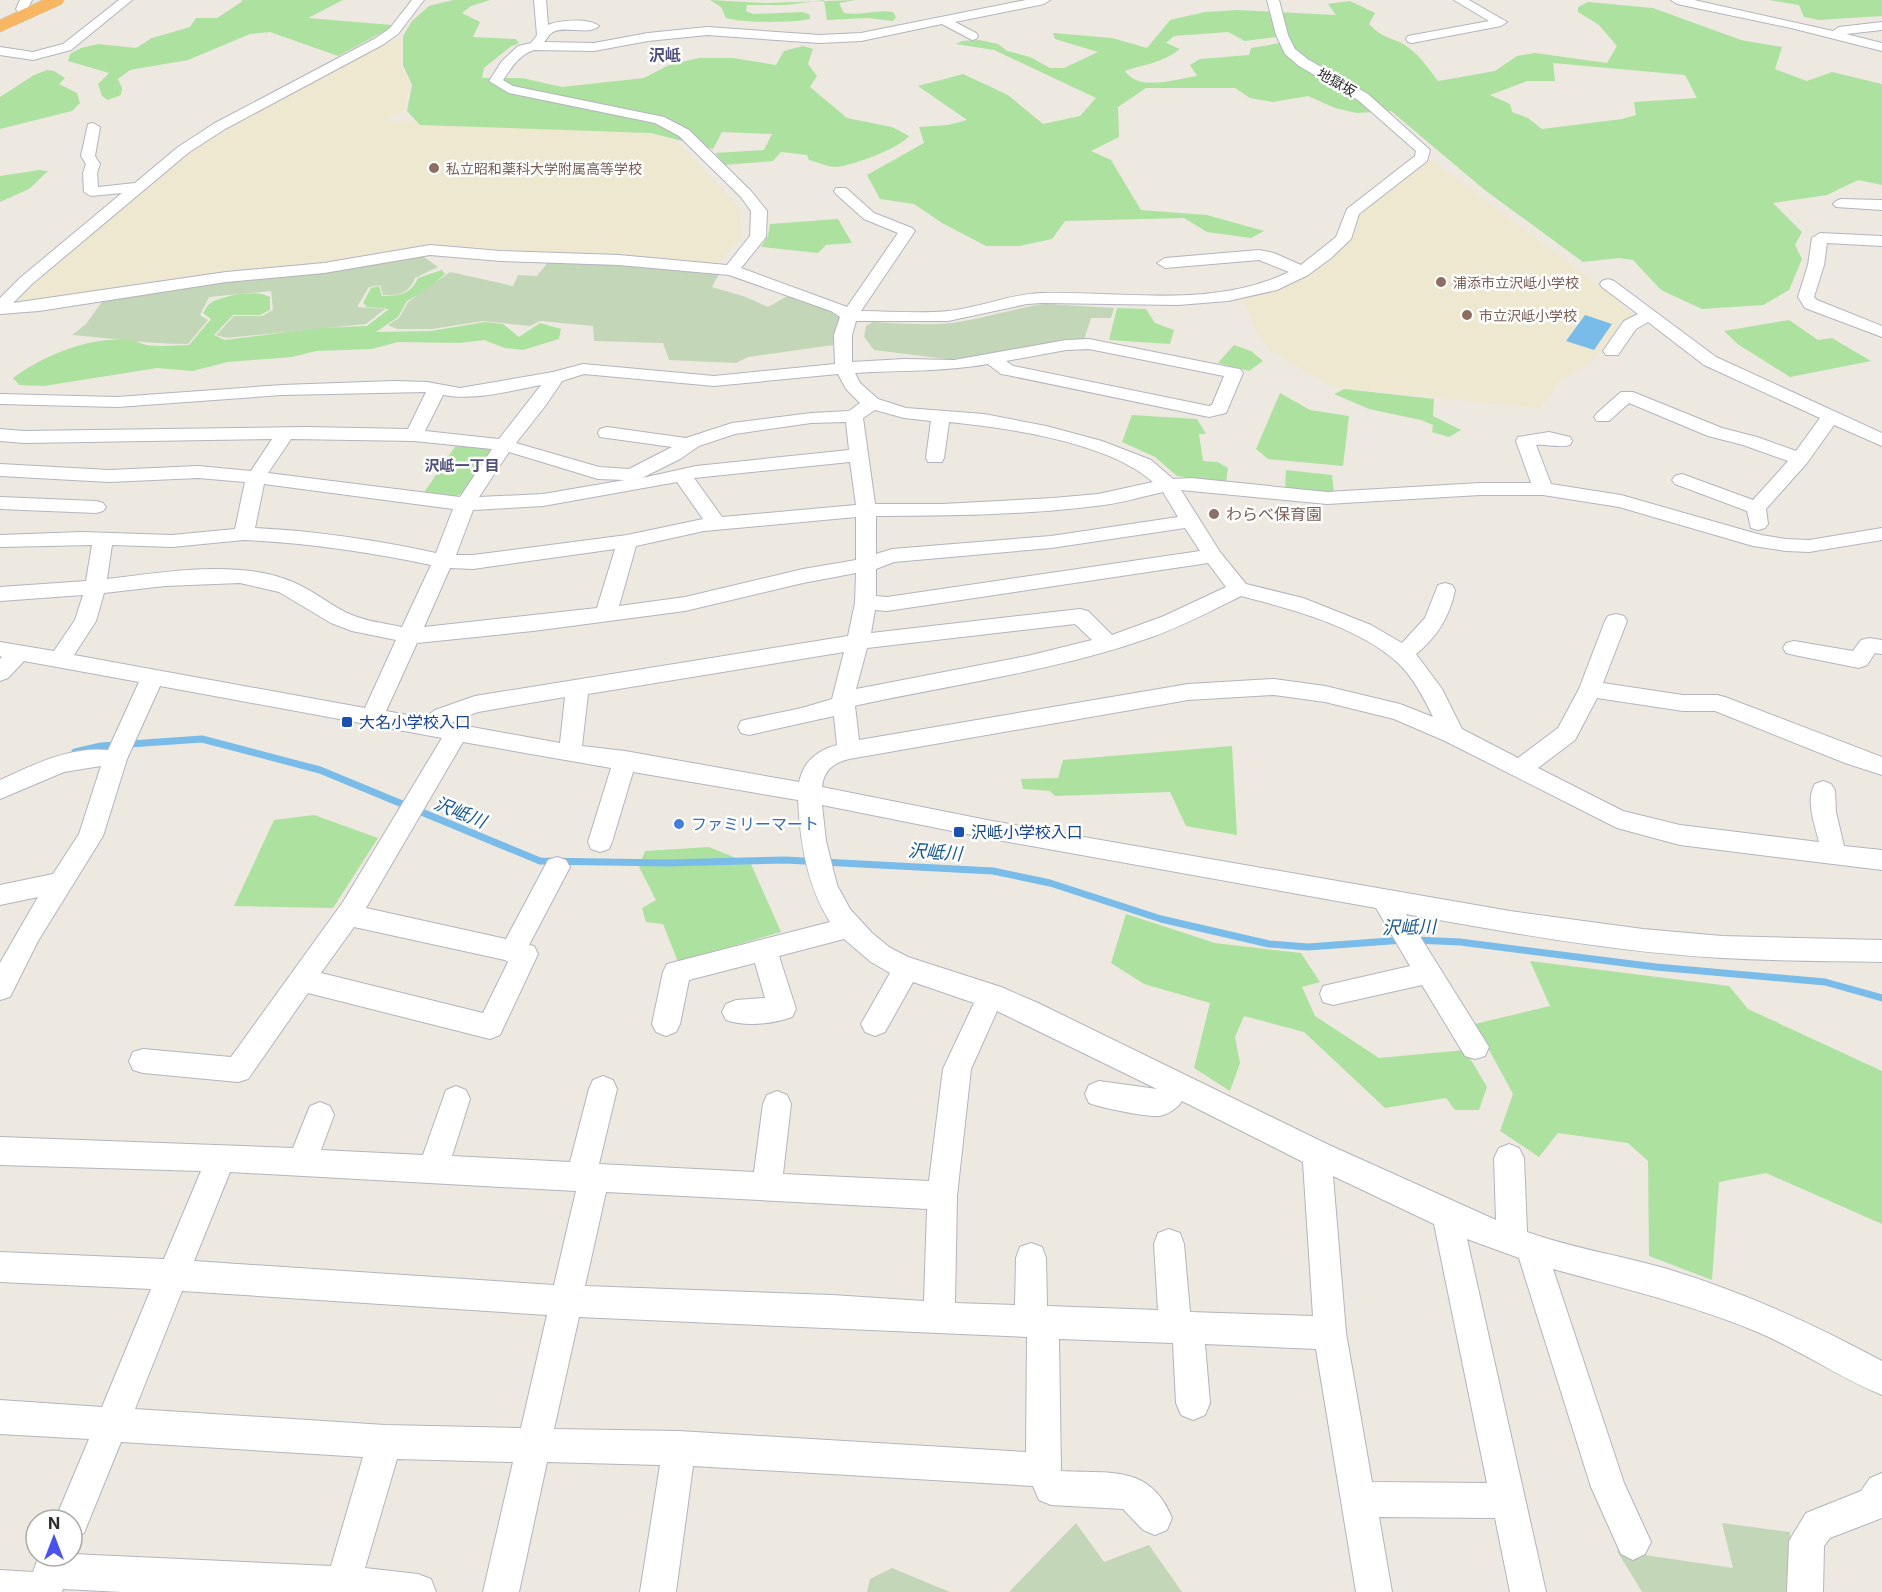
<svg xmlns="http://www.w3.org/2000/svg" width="1882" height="1592" viewBox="0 0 1882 1592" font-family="Inter,'Noto Sans JP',sans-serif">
	<rect width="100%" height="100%" fill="#ede9e0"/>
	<g fill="#eee8d1">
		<path d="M401 37V66L410 85 405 109 386 121 627 123 678 142 739 207 742 237 719 263 439 245 322 264 12 304 182 154 297 88Z"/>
		<path d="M1432 160 1607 291 1635 316 1624 323 1590 363 1559 382 1540 409 1331 386 1270 351 1255 330 1243 298 1315 272 1350 240 1359 216 1419 164Z"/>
	</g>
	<g fill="#ade1a0" fill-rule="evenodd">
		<path d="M240 0H343L308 18 392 25 385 31 338 56 270 32 250 34 188 60 130 70 118 79 122 88 121 95 108 100 102 96 98 84 109 73 68 61 70 54 81 48 98 44 136 48 152 38 190 27 196 18H217L243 1Z"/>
		<path d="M453 0H490L471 6 462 13 480 22 473 37 516 39 519 43 510 47 484 68 482 78H522L562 87 644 78 669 65 699 58H733L776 65 784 51 803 46 813 49 808 64 817 76 810 87 847 118 892 127 909 136C898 149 854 165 836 167 828 167 817 162 809 160L807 155 781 152 773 161 725 165 715 153 764 150 772 134 722 132 713 149 651 133 420 125 407 111 412 85 403 65V36L412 21 429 6Z"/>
		<path d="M710 0 766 3 856 0 839 3 844 13C861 16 876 9 893 12L896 17 893 21 868 18 827 20 824 0 786 5H747L746 11 753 14 803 12 810 15V19C791 23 744 23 726 18L721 7Z"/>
		<path d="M1769 0H1882V16L1819 20 1804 17 1799 5Z"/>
		<path d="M1350 1 1375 13 1369 24C1386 42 1394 36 1409 48 1421 57 1429 69 1438 81L1495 71 1517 56 1535 53 1607 63 1617 46 1599 25 1578 12V7L1588 2 1653 8 1741 40 1782 47 1775 69 1807 81 1832 72 1882 84V185L1858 180 1827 195 1773 203 1802 232 1795 245 1802 259 1789 290 1763 305 1702 309 1661 290 1633 260 1619 258 1583 262 1486 191 1391 111 1357 113 1335 108 1308 96 1273 102 1250 98 1235 88H1146L1118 107 1119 137 1091 151 1111 160 1141 210 1207 215 1264 231 1251 238 1207 232 1184 218 1065 221 1052 239 1019 246H986L942 223 914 204 880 199 867 175 924 143 919 127 948 125 967 120 918 86 963 74 1008 95 1043 124 1080 116 1096 98 994 50 956 44 962 41 979 40 998 44 1007 51 1030 57 1050 68H1064L1098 52 1055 39 1053 33 1112 38 1147 48 1170 20 1205 12 1237 10 1336 15 1328 4ZM1228 32 1245 41 1276 37 1280 43 1251 48 1249 55 1200 59 1190 65 1197 76C1175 79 1139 92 1125 71 1144 64 1163 63 1180 49L1166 43 1174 36ZM1553 63 1685 75 1697 98 1634 102 1636 115 1622 119 1542 129 1528 118 1512 112 1510 104 1490 95 1527 81H1555Z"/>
		<path d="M47 70 54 71 65 78 59 84 77 93 80 103 72 111 0 129V97L34 75Z"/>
		<path d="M39 170 48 171 29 189 0 202V176Z"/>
		<path d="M838 219 852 243 826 245 818 253 761 247 768 236 770 224Z"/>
		<path d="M442 270 445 274 427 290 407 301 398 317 376 332 431 331 485 322 503 324 519 337 540 323 561 329 559 339 523 350 505 348 484 340 459 343 398 342 372 349 316 351 292 357 228 362 192 371 157 368 44 386 19 385 13 378C44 355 90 336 130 340 136 340 141 344 147 345 160 347 176 345 189 345L211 319 203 313C206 309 208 304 212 302 226 295 256 289 270 297V310L260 315H233L214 335 225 340 319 328 367 326 389 309 367 307 363 303 371 288 379 286 382 296C397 296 411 295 418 278Z"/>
		<path d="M1117 308 1146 309 1155 323 1174 330 1170 344 1109 340Z"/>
		<path d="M1789 320 1818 340 1832 338 1871 361 1790 377 1739 345 1724 331Z"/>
		<path d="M1234 345 1251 351 1263 361 1249 371 1218 363Z"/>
		<path d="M1344 389 1434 399 1433 416 1461 430 1449 437 1432 432 1433 425 1421 420 1369 409 1334 394Z"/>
		<path d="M1280 393 1310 410 1349 416 1343 466 1268 459 1256 449Z"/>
		<path d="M1132 415 1197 419 1206 434H1199L1203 461 1218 462 1228 468 1226 482 1177 476 1155 457 1122 442Z"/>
		<path d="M457 444 494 449 467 491 454 497 423 494Z"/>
		<path d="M1286 470 1332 475 1334 493 1285 490Z"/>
		<path d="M1232 746 1237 835 1186 826 1170 792 1055 796 1050 791 1023 789 1021 779 1058 778 1063 760Z"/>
		<path d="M314 815 378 838 333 908 234 906 274 820Z"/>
		<path d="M709 847 751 864 781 932 678 962 663 924 646 922 642 908 656 900 639 867 645 851Z"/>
		<path d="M1126 914 1215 943 1301 953 1320 982 1302 987 1315 1016 1379 1058 1465 1050 1487 1087 1479 1110H1455L1446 1098 1385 1108 1304 1032 1244 1016 1235 1037 1240 1063 1230 1091 1194 1068 1210 1003 1144 984 1111 963Z"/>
		<path d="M1530 961 1729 986 1748 1009 1882 1071V1224L1766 1173 1719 1182 1712 1280 1649 1256 1648 1161 1628 1143 1558 1133 1539 1157 1500 1131 1513 1094 1475 1024 1550 1006Z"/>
	</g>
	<g fill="#c3d6b8">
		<path d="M421 255 438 267 415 278C409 294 398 296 383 295L380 285 369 287 357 307 385 309 366 324 227 338 216 335 234 316H262L273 310 271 291 209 297 200 315 208 320 188 344C149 344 111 338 72 335L86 324 104 299 166 288Z"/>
		<path d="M549 261 676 267 719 274 712 287 746 297 768 307 791 294 820 305 841 318 834 345 748 357 736 363 669 360 663 343 594 341 593 326 540 321 530 326 483 321 432 329H397L388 325 399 318 408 302 450 272 513 286 518 275 537 276Z"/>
		<path d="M1046 304 1114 308 1111 318H1091L1084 340 1059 341 954 360 874 350 864 337 866 326 873 322C899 323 926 326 951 323 984 319 1014 308 1046 304Z"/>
		<path d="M1076 1523 1104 1562 1149 1545 1182 1592H1009Z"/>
		<path d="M1722 1523 1790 1532 1791 1592H1642L1617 1551 1733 1568Z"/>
		<path d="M892 1568 950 1592H867L870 1579Z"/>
	</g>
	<path fill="#79bce9" d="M1585 315 1612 324 1594 350 1566 341Z"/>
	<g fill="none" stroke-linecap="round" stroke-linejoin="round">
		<g stroke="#79bce9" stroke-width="7">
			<path d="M75 752 101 746 202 739 320 770 540 861 667 863 785 860 993 871 1050 883 1161 919 1269 944 1308 947 1404 940"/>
			<path d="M1415 940 1460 942 1656 967 1825 982 1882 998"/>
		</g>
		<defs>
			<g id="minor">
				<path d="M20 0H32L26 12H18L16 9Z"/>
				<path d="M119 0H132L71 50 33 60 0 55V47L33 52 63 44Z"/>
				<path d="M412 0H424L398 34 384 44 225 129 188 153 32 284 13 303 226 272 324 263 430 245 501 251 619 255 727 265 750 236 751 211 741 197 679 136 655 123 509 93 489 81 502 61 518 46 531 43 537 35 534 0H546L548 25C560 20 589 18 599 26 588 36 567 25 553 32 548 35 548 38 544 42L594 43 648 33 707 27 820 35 861 33 1026 0H1050L1044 4 955 22 976 33 978 36 976 39 972 40 942 24 861 41 820 43 707 35 648 41 594 51 534 50C520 54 511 68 503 80L513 86 664 117 689 130 751 191 767 211 766 237 741 268 847 307 898 233 864 219 836 194 834 191 836 188H846L874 213 912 228 915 231 861 311C889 311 919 314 948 311 979 308 1010 294 1042 293 1123 291 1213 309 1289 272L1259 260 1165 268 1157 263 1165 258 1259 250 1274 253 1301 265 1336 237 1347 209 1415 156 1416 151 1358 100 1299 66 1285 54 1276 35 1267 0H1279L1288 35 1295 49 1309 60 1368 94 1430 150 1427 161 1359 214 1351 239 1331 258 1308 275 1277 290 1228 301 1178 305 1042 303 1027 304 948 321H856L852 335V362L904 359 954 360 1066 340 1089 339 1234 368 1240 369 1243 373 1226 413 1209 417 1007 375 1001 374 988 364C944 372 900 370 855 373L860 383 878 399 906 408 984 414 1046 426 1102 441 1151 460 1173 479 1191 478 1327 492 1480 483H1531L1516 441 1518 437 1549 432 1570 437 1572 441 1570 445C1559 448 1547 444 1536 445L1551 484 1621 495 1761 535 1786 539 1809 540 1882 528V540L1809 552 1786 551 1753 546 1619 507 1543 495H1480L1327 504 1181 490 1220 552 1246 584 1303 598 1371 625 1402 643 1425 618 1438 585 1445 583 1452 585 1455 590C1450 616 1437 637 1416 654L1442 689 1462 729 1518 758 1558 728 1579 689 1605 621 1608 616 1616 614 1624 616 1627 621 1603 683 1683 695H1717L1725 697 1882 757V775L1845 763 1715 711H1683L1597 698 1575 740 1538 768 1623 811 1680 825 1819 842C1815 825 1805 800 1815 784L1823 781 1831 784 1835 790 1836 812 1844 846 1882 850V870L1680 845 1617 828 1445 741 1394 719 1325 702 1274 695 1188 700 849 759C833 763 824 770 822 787L992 821 1510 911 1643 929 1722 936 1882 940V962C1829 961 1775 961 1722 958 1616 952 1511 933 1406 914L1489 1047 1485 1056 1475 1059 1465 1056 1422 985 1333 1005 1323 1002 1320 994 1323 986 1410 966 1376 908 992 839 822 805 826 841 837 885 850 909 872 933 889 947 908 957 1001 987 1038 1003 1327 1144 1496 1220 1494 1158 1499 1148 1509 1144 1519 1148 1524 1158 1527 1232C1571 1248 1619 1255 1664 1268 1741 1291 1812 1323 1882 1361V1395C1838 1377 1799 1349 1755 1331 1690 1304 1621 1288 1553 1269L1624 1483 1651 1542 1645 1554 1633 1560 1621 1554 1591 1487 1519 1258 1467 1239 1546 1592H1510L1495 1518 1379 1517 1392 1592H1356L1316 1349 1205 1344 1210 1403 1205 1415 1193 1420 1181 1415 1176 1403 1173 1343 1059 1339 1061 1471C1110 1474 1150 1464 1172 1518L1167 1530 1155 1535 1143 1530 1123 1509 1051 1505 1039 1500 1033 1486 693 1466 676 1592H640L660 1465 547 1462 519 1592H483L513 1462 397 1459 365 1568 418 1574 431 1579 436 1592H122L63 1589 62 1592H0V1570L33 1572 38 1558 44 1556H72V1554L331 1566 363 1457 121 1442 84 1533 72 1538V1520H55L89 1439 0 1434V1400L102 1407 151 1289 0 1282V1252L164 1259 201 1171 0 1165V1137L293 1148 310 1106 320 1102 330 1106 334 1115 321 1150 423 1155 446 1090 456 1086 466 1090 470 1099 452 1156 570 1162 589 1089 593 1080 603 1076 613 1080 617 1089 599 1164 754 1172 763 1104 767 1095 777 1091 787 1095 791 1104 783 1174 929 1181 943 1069 974 1003 913 982 885 1032 875 1036 865 1032 861 1024 890 973 871 962 844 939 779 956 796 1009 792 1017C773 1024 745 1027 726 1020L722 1012 726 1004 736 1000 765 998 755 963 689 980 680 1024 676 1032 666 1036 656 1032 652 1024 663 972 667 964 830 922C807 886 800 842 798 800L633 772 612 842 609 849 600 852 591 849 588 842 611 768 463 742 366 908 506 939 548 860 557 857 566 860 570 867 529 945 534 946 538 954 500 1035 490 1039 308 993 248 1079 238 1082 143 1073 133 1070 129 1061 133 1052 143 1049 231 1057 343 902 442 738 160 686 127 759 103 836 38 941 10 997 0 1000V963L38 897 0 905V885L53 874 79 834 101 766 64 772 0 799V780C33 765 70 746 108 750L139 682 24 661 8 678 0 681V659L2 657 0 656V642L54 651 75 620 83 595 0 601V587L86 581 92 545 0 547V535L82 532 172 535 235 529 245 482 198 478 109 482 0 476V464L109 470 198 466 251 471 272 439 24 443 0 441V429L24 431 306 427 408 429 426 392 282 395 117 407 0 404V394L117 397 282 385 394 381 427 382 460 388 553 372 583 364 714 376 835 364 834 335 840 317 831 311 729 275 619 265 501 261 430 255 324 273 226 282 39 311 0 314V298L20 278 122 193 91 196 84 192 83 173 86 164 81 156 88 124 93 123 100 127 95 156 100 164 97 173 98 187 135 183 178 147 215 123 376 38 390 28ZM1089 349 1224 376 1212 405 1209 406 1013 366 1006 361 1066 350ZM584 374 714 386 838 374 846 389 860 403 849 411 811 413 732 423 686 438 607 427 600 429 598 433 600 437 672 447 629 469 599 467 516 443 546 405 562 381ZM541 385 499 439 425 431 443 395C476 401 509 391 541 385ZM875 410 904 418 931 421 926 458 928 462H942L944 458 949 422C1009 428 1108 442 1153 482L1098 494 1053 498 942 504H875L863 418ZM846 422 849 450 696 466 642 478 680 459 699 446 735 434 811 423ZM291 439 414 441 492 449 460 497 268 473ZM509 452 598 479 625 480 543 494 479 497ZM850 462 856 505 722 517 694 478ZM677 482 703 519 627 535 473 555H456L473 510 543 506ZM264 484 453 509 436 553C376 540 317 531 255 528ZM1163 492 1178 517 1051 536 892 549 876 554V516C949 516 1023 515 1096 506 1118 504 1141 497 1163 492ZM856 517V560L803 569 685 597 619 606 636 546 704 531ZM1185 528 1200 551 887 597 876 596V569L894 562 1051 548ZM244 540C308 543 369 552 431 565L402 627C383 623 363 621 345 612 328 603 312 590 293 582 239 559 165 572 107 579L112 545 172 547ZM615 549 597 608 424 627 450 568 473 569ZM1208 563 1226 587 1164 616 1112 635 1088 611 1080 609 871 633 875 610 887 611ZM856 573 855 603 848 636 475 696 435 710 424 718 386 711 417 643 533 631 685 611 803 583ZM240 583 279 592 331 623 352 631 396 640 365 708 74 655 96 621 104 593 165 586ZM1241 596C1292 609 1359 627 1398 663 1413 677 1424 698 1433 717L1400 704 1325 686 1274 679 1188 684 859 740 855 706 858 705C955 684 1055 671 1149 638 1181 627 1211 611 1241 596ZM1075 624 1092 640 1027 656 856 689 867 648ZM844 652 832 699 802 708 749 719 741 721 738 727 741 733 749 735 834 716 837 745C816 751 804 761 799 782L625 751 582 746 588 694ZM565 697 560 743 450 723 478 712ZM354 927 505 960 508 962 483 1013 321 973ZM997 1011 1157 1089 1099 1081 1089 1085 1085 1094 1089 1103C1102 1108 1146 1117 1159 1116 1167 1115 1178 1108 1182 1101L1303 1162 1313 1316 1190 1312 1184 1244 1180 1233 1169 1229 1158 1233 1154 1244 1158 1310 1047 1306 1046 1258 1042 1247 1031 1243 1020 1247 1016 1258 1015 1305 955 1303 957 1196 971 1069ZM230 1172 576 1191 554 1285 194 1261ZM1333 1176 1434 1224 1487 1483 1372 1482 1346 1333ZM606 1192 927 1209 924 1301 832 1295 585 1286ZM182 1291 547 1315 521 1428 385 1425 135 1409ZM579 1317 1027 1337 1026 1452 679 1431 554 1429Z"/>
				<path d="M1454 0H1469L1507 22 1501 26 1412 43 1408 42 1406 39 1408 36 1489 21Z"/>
				<path d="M1671 0H1694L1833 31 1839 27 1882 22V30L1846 34 1882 43V51L1791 28 1677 4Z"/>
				<path d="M1841 199 1882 200V210L1836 207 1833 204 1836 201Z"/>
				<path d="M1820 233 1882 236V246L1827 243 1824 265 1814 297 1817 300 1882 326V337L1805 308 1798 297 1808 265 1812 238Z"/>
				<path d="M1608 279 1614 281 1716 357 1882 433V446L1834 425 1807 463 1766 509 1768 524 1765 528 1758 530 1751 528 1747 511 1675 484 1672 480 1675 476 1682 474 1753 500 1788 461 1743 445 1708 436 1629 403 1609 421H1597L1594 417 1597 413 1621 392H1633L1722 428 1757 437 1796 451 1820 418 1704 365 1648 322 1636 329 1618 355H1606L1603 351 1624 321 1638 314 1602 287 1600 284 1602 281Z"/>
				<path d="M0 497 96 501 103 503 106 507 103 511 96 513 0 509Z"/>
				<path d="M1869 638 1882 640V654L1875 653 1867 665 1859 668 1794 655 1786 653 1783 648 1786 643 1794 641 1853 651 1861 640Z"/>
				<path d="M1882 1473V1518L1830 1538 1824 1546 1823 1592H1787L1789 1541 1806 1513 1861 1491 1870 1478Z"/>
			</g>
			<path id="highway" d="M43 0H64L62 4 0 32V20Z"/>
		</defs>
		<use href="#minor" stroke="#b3b4bf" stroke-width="2"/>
		<use href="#highway" stroke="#c8c8c8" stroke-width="1"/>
		<use href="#minor" fill="#fff" fill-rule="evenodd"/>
		<use href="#highway" fill="#f7b662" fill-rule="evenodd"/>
	</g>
	<g fill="#8d6e63" stroke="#fff" stroke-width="2">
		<circle cx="434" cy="168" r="6"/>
		<circle cx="1441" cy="282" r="6"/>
		<circle cx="1467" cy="315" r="6"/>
		<circle cx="1214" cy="514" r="6"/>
	</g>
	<g fill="#1a4fb4" stroke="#fff" stroke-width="2">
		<rect x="341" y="716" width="12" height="12" rx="3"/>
		<rect x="953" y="826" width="12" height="12" rx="3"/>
	</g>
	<circle fill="#3f7fe0" stroke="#fff" stroke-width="2" cx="679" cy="824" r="6"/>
	<g text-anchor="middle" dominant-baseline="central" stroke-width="5" stroke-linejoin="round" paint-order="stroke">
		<g font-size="14" fill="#2d2d2d" stroke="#fff">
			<text transform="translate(1337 82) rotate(30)">地獄坂</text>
		</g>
		<g font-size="14" fill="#785e54" stroke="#fff" text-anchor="start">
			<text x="446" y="168">私立昭和薬科大学附属高等学校</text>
			<text x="1453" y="282">浦添市立沢岻小学校</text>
			<text x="1479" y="315">市立沢岻小学校</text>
		</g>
		<g font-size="15" font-weight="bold" fill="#4f517c" stroke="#fff">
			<text x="462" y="465">沢岻一丁目</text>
		</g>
		<g font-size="16" font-weight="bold" fill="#4f517c" stroke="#fff">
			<text x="665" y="55">沢岻</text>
		</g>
		<g font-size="16" fill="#785e54" stroke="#fff" text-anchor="start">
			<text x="1226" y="514">わらべ保育園</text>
		</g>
		<g font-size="16" fill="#164399" stroke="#fff" text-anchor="start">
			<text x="359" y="722">大名小学校入口</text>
			<text x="971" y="832">沢岻小学校入口</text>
		</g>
		<g font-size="16" fill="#366cbe" stroke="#fff" text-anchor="start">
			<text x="691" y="824">ファミリーマート</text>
		</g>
		<g font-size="18" font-style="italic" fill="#145999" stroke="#fff">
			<text transform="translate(460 812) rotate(22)">沢岻川</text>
			<text transform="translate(935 852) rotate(4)">沢岻川</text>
			<text transform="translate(1409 927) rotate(-1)">沢岻川</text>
		</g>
	</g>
	<g transform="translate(54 1538)"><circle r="28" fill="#ffffff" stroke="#ababab" stroke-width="1.5"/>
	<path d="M0-4.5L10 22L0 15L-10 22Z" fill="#4952f1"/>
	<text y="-9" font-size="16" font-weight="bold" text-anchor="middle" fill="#2d2d2d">N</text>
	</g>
</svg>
